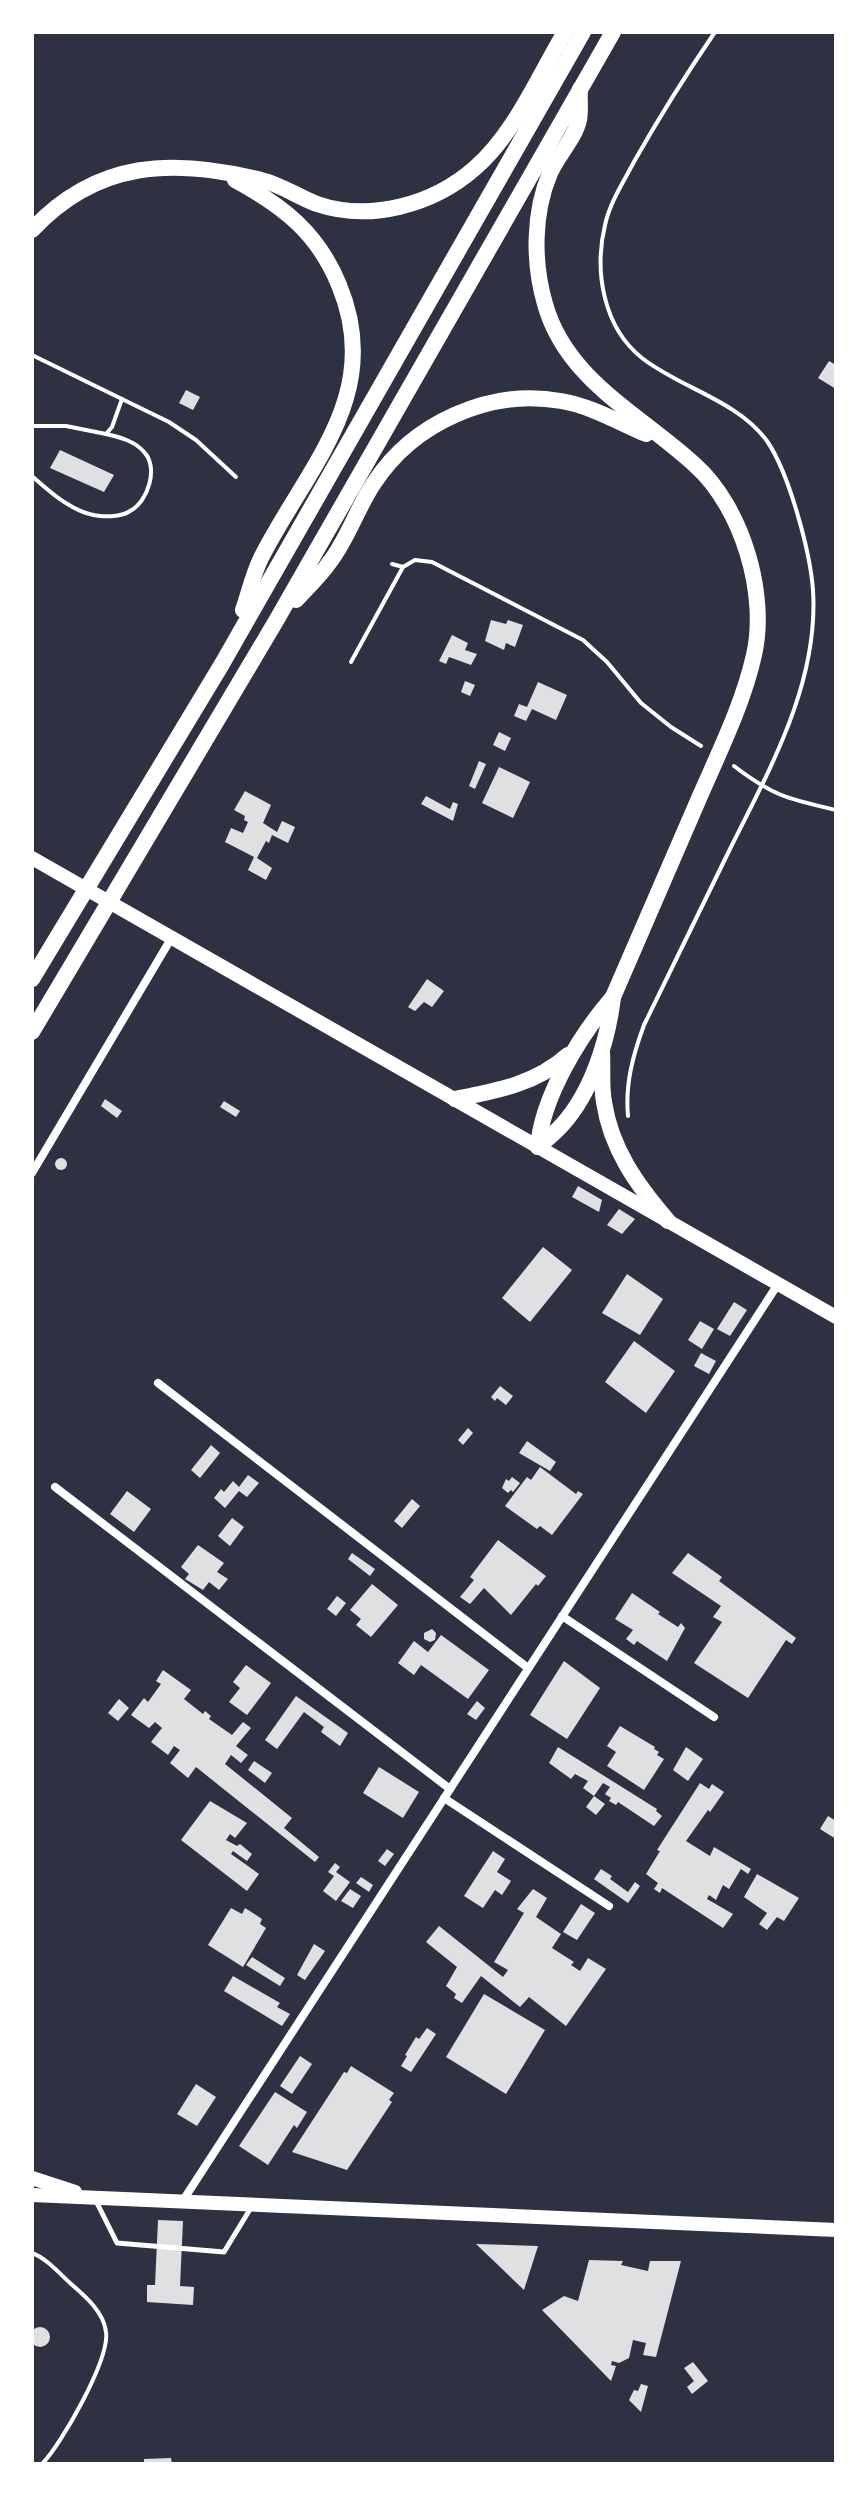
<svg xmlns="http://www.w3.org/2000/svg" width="868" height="2496" viewBox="0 0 868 2496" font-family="Montserrat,sans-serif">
	<rect width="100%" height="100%" fill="#2d3142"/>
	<g fill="#e0e0e3">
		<path d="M829 361 836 365V389L818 378Z"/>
		<path d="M186 390 200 397 193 410 179 403Z"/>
		<path d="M60 450 114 475 104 492 50 468Z"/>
		<path d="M491 620 506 624 508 620 523 625 515 647 506 643 504 650 485 641Z"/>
		<path d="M452 635 468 643 465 650 477 654 471 665 449 657 446 664 439 661Z"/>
		<path d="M465 681 475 685 470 696 461 692Z"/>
		<path d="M538 682 567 695 556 720 532 709 526 721 514 716 519 704 527 707Z"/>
		<path d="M499 732 511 738 505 751 493 745Z"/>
		<path d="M479 761 486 764 475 789 469 786Z"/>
		<path d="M499 767 530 782 513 818 482 803Z"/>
		<path d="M245 791 271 805 263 823 277 832 282 821 295 827 288 843 272 835 269 843 266 841 257 858 272 868 266 880 248 870 254 857 225 842 231 828 243 833 248 822 244 820 245 816 234 810Z"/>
		<path d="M426 796 450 809 453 802 458 804 453 821 421 804Z"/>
		<path d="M427 979 444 991 432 1007 424 1002 415 1011 408 1007Z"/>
		<path d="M105 1099 122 1111 117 1118 101 1106Z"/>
		<path d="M224 1101 240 1111 236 1117 220 1107Z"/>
		<circle cx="61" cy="1164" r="6"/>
		<path d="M578 1186 602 1200 599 1212 572 1197Z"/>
		<path d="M619 1209 635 1219 622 1234 607 1225Z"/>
		<path d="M543 1247 572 1270 530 1322 502 1298Z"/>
		<path d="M627 1274 663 1299 640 1335 602 1313Z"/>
		<path d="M734 1302 747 1310 730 1336 717 1329Z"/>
		<path d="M700 1321 714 1329 702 1349 688 1340Z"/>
		<path d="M634 1341 675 1371 646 1413 605 1382Z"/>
		<path d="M701 1353 716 1361 709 1374 694 1366Z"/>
		<path d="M500 1386 513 1396 506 1405 497 1398 495 1401 491 1397Z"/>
		<path d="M468 1428 473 1433 463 1445 458 1440Z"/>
		<path d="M527 1441 556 1462 550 1471 519 1453Z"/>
		<path d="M211 1445 220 1453 200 1478 191 1470Z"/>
		<path d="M540 1467 576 1494 578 1491 583 1494 552 1535 540 1526 537 1529 505 1506 527 1477 531 1480Z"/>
		<path d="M248 1475 259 1483 247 1497 239 1491 225 1508 214 1498 221 1489 224 1492 233 1481 239 1487Z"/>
		<path d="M512 1477 520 1483 513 1492 511 1490 508 1493 502 1488 506 1479 509 1481Z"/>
		<path d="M127 1491 151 1509 134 1532 110 1514Z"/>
		<path d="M412 1499 420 1506 402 1528 394 1521Z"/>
		<path d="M232 1518 244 1527 230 1546 218 1536Z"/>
		<path d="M498 1540 546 1576 538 1586 536 1584 511 1615 484 1588 470 1604 460 1597 474 1580 470 1577Z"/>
		<path d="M198 1545 224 1563 217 1572 228 1579 219 1590 209 1582 203 1590 185 1579 189 1574 181 1567Z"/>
		<path d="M352 1553 375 1569 370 1576 348 1559Z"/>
		<path d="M688 1553 722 1577 719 1581 796 1638 792 1644 786 1640 748 1698 694 1663 722 1622 713 1617 721 1606 672 1573Z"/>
		<path d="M372 1584 398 1605 371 1637 356 1625 361 1619 350 1610Z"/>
		<path d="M632 1593 660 1612 658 1614 678 1627 681 1623 685 1628 667 1661 637 1641 634 1645 626 1639 633 1630 615 1619Z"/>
		<path d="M337 1596 346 1603 336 1616 327 1609Z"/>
		<path d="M432 1629 436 1633 435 1640 430 1642 424 1639V1633Z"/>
		<path d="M441 1635 489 1670 468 1699 421 1665 414 1675 398 1663 414 1641 428 1652Z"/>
		<path d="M564 1661 600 1688 567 1739 530 1715Z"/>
		<path d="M246 1665 271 1683 247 1715 229 1702 240 1688 233 1682Z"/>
		<path d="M163 1670 191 1690 184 1699 203 1714 205 1711 211 1716 209 1719 232 1735 243 1722 251 1728 236 1746 248 1755 241 1763 231 1755 225 1764 292 1818 284 1828 319 1857 315 1862 196 1767 188 1778 170 1763 180 1750 174 1746 168 1755 151 1742 162 1728 155 1722 149 1728 131 1715 144 1698 148 1702 161 1684 156 1681Z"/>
		<path d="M296 1696 348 1733 340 1746 321 1732 324 1727 304 1712 277 1749 265 1740Z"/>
		<path d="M119 1699 129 1708 118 1721 108 1713Z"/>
		<path d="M477 1701 485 1708 476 1720 467 1714Z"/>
		<path d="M620 1726 655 1747 654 1749 659 1752 657 1755 664 1759 644 1790 607 1766 616 1752 607 1746Z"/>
		<path d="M558 1747 657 1809 656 1811 662 1816 654 1826 618 1802 616 1805 609 1801 611 1798 605 1794 610 1787 603 1783 594 1796 605 1804 596 1815 586 1807 594 1796 583 1788 588 1781 575 1774 571 1779 549 1763Z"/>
		<path d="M686 1747 703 1759 688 1781 673 1770Z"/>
		<path d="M254 1761 272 1773 265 1783 248 1770Z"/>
		<path d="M379 1767 419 1792 403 1818 363 1793Z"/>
		<path d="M700 1783 709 1789 712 1784 724 1792 710 1812 708 1810 686 1841 710 1856 714 1847 751 1869 748 1874 741 1869 729 1889 723 1885 716 1900 709 1895 707 1899 733 1914 723 1928 662 1888 660 1893 654 1889 658 1883 646 1874 660 1851 657 1850Z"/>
		<path d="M210 1801 247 1823 235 1838 230 1834 226 1840 237 1846 240 1844 252 1854 247 1861 233 1851 231 1854 259 1874 247 1891 181 1840Z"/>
		<path d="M828 1816 836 1821V1839L820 1829Z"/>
		<path d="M387 1849 394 1854 385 1866 378 1861Z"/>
		<path d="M493 1851 505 1859 497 1872 511 1881 502 1895 495 1890 483 1908 464 1896Z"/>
		<path d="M335 1863 340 1867 336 1872 350 1882 336 1901 323 1891 334 1876 328 1872Z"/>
		<path d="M601 1869 612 1876 610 1879 628 1892 635 1882 640 1886 628 1903 594 1879Z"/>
		<path d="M757 1874 799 1898 784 1921 777 1917 767 1930 759 1924 767 1913 744 1897Z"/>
		<path d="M361 1877 373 1885 369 1892 356 1883Z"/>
		<path d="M350 1889 361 1896 353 1908 341 1901Z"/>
		<path d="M533 1889 547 1898 536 1917 561 1934 552 1948 574 1962 571 1965 580 1971 588 1958 606 1969 566 2026 529 1997 520 2007 481 1976 462 2003 454 1998 456 1994 446 1986 457 1967 426 1942 439 1926 503 1977 508 1970 494 1962 524 1913 517 1909Z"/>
		<path d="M581 1904 595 1913 577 1940 563 1932Z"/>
		<path d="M231 1908 242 1914 245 1908 262 1919 260 1924 266 1928 243 1967 208 1945Z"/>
		<path d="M314 1944 325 1951 305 1980 297 1975Z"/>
		<path d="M252 1957 285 1978 280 1986 246 1965Z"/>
		<path d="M233 1976 280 2003 277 2007 290 2014 282 2026 224 1991Z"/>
		<path d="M484 1994 545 2030 506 2094 446 2057Z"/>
		<path d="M427 2028 436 2034 411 2072 401 2066 407 2056 405 2055 416 2037 419 2039Z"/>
		<path d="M300 2056 312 2064 292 2094 280 2086Z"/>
		<path d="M351 2066 394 2093 389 2100 392 2102 347 2170 292 2152 344 2072 347 2073Z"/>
		<path d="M196 2084 216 2097 197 2126 177 2114Z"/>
		<path d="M275 2092 307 2112 297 2128 294 2125 268 2165 239 2146Z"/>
		<path d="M158 2220 183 2221 180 2286 194 2287 193 2305 147 2302V2285H155Z"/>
		<path d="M476 2244 538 2246 524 2290Z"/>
		<path d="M589 2260 623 2261 621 2265 648 2271 650 2261H681L656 2357 643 2355 646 2343 633 2340 629 2358 619 2363 612 2361 611 2365 616 2366 611 2381 542 2310 564 2296 578 2301Z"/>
		<circle cx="40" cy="2337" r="10"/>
		<path d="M693 2362 708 2381 692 2394 687 2387 694 2381 684 2368Z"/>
		<path d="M641 2384 648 2386 641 2412 629 2400 634 2390 638 2391Z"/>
		<path d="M171 2458 172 2464H144V2459Z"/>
	</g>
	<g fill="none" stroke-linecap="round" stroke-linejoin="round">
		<g stroke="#fff" stroke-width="4">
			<path d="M32 355 169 422 196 440 236 477"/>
			<path d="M32 426H66L106 434 112 427 122 399"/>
			<path d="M32 476C50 492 74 514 100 516 109 517 123 516 130 511 148 502 159 467 144 452 135 441 119 437 106 434"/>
			<path d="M392 564 403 567 415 560 432 562 583 640 607 662 641 703 671 727 701 746"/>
			<path d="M351 662 403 567"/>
			<path d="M734 766C773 796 788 799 836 810"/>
			<path d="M628 1116C625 1084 633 1055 644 1025 672 967 701 909 729 851 769 770 819 684 813 590 810 551 789 473 767 441 737 400 680 388 642 358 603 327 594 271 605 225 610 202 624 181 635 160 660 116 687 73 715 32"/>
			<path d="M32 2253C46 2258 59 2273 70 2283 85 2296 104 2312 106 2332 110 2359 61 2445 42 2464"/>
		</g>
		<path stroke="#fff" stroke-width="5" d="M95 2199 117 2243 224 2252 252 2206"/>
		<g stroke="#fff" stroke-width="8">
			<path d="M32 1173 172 937"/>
			<path d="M158 1383 528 1668"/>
			<path d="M55 1487 450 1789"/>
			<path d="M562 1616 714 1717"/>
			<path d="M444 1798 609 1906"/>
			<path d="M182 2202 778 1284"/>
		</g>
		<path stroke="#fff" stroke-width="14" d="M32 858 836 1317"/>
		<g stroke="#fff" stroke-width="14">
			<path d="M32 2178 75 2192"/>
			<path d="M32 2195 836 2230"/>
		</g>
		<g stroke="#fff" stroke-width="16">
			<path d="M235 180C283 206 318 233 339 285 385 395 307 467 261 558 253 574 249 593 243 610"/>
			<path d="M32 230C97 160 174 158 261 180 280 184 298 197 317 204 370 222 433 205 475 168 515 133 538 77 565 32"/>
			<path d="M296 600C307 588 320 576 329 563 348 539 357 508 374 483 413 423 490 388 561 401 591 406 618 422 646 434"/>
			<path d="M32 979 222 664 583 32"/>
			<path d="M32 1032 276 621 613 32"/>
			<path d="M602 1052C603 1068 601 1086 604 1102 611 1149 637 1185 668 1221"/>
			<path d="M455 1099C496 1091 536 1084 568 1055"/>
			<path d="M538 1147C546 1140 555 1133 562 1125 592 1092 608 1040 613 997 642 930 671 863 700 796 720 750 743 704 754 655 768 594 742 507 695 465 641 415 566 380 545 304 533 263 533 213 550 173 558 155 575 138 579 120 581 110 579 99 580 89"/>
			<path d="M538 1147C542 1097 580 1035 613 997"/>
		</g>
	</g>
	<rect width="868" height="2496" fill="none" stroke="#ffffff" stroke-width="68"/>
</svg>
